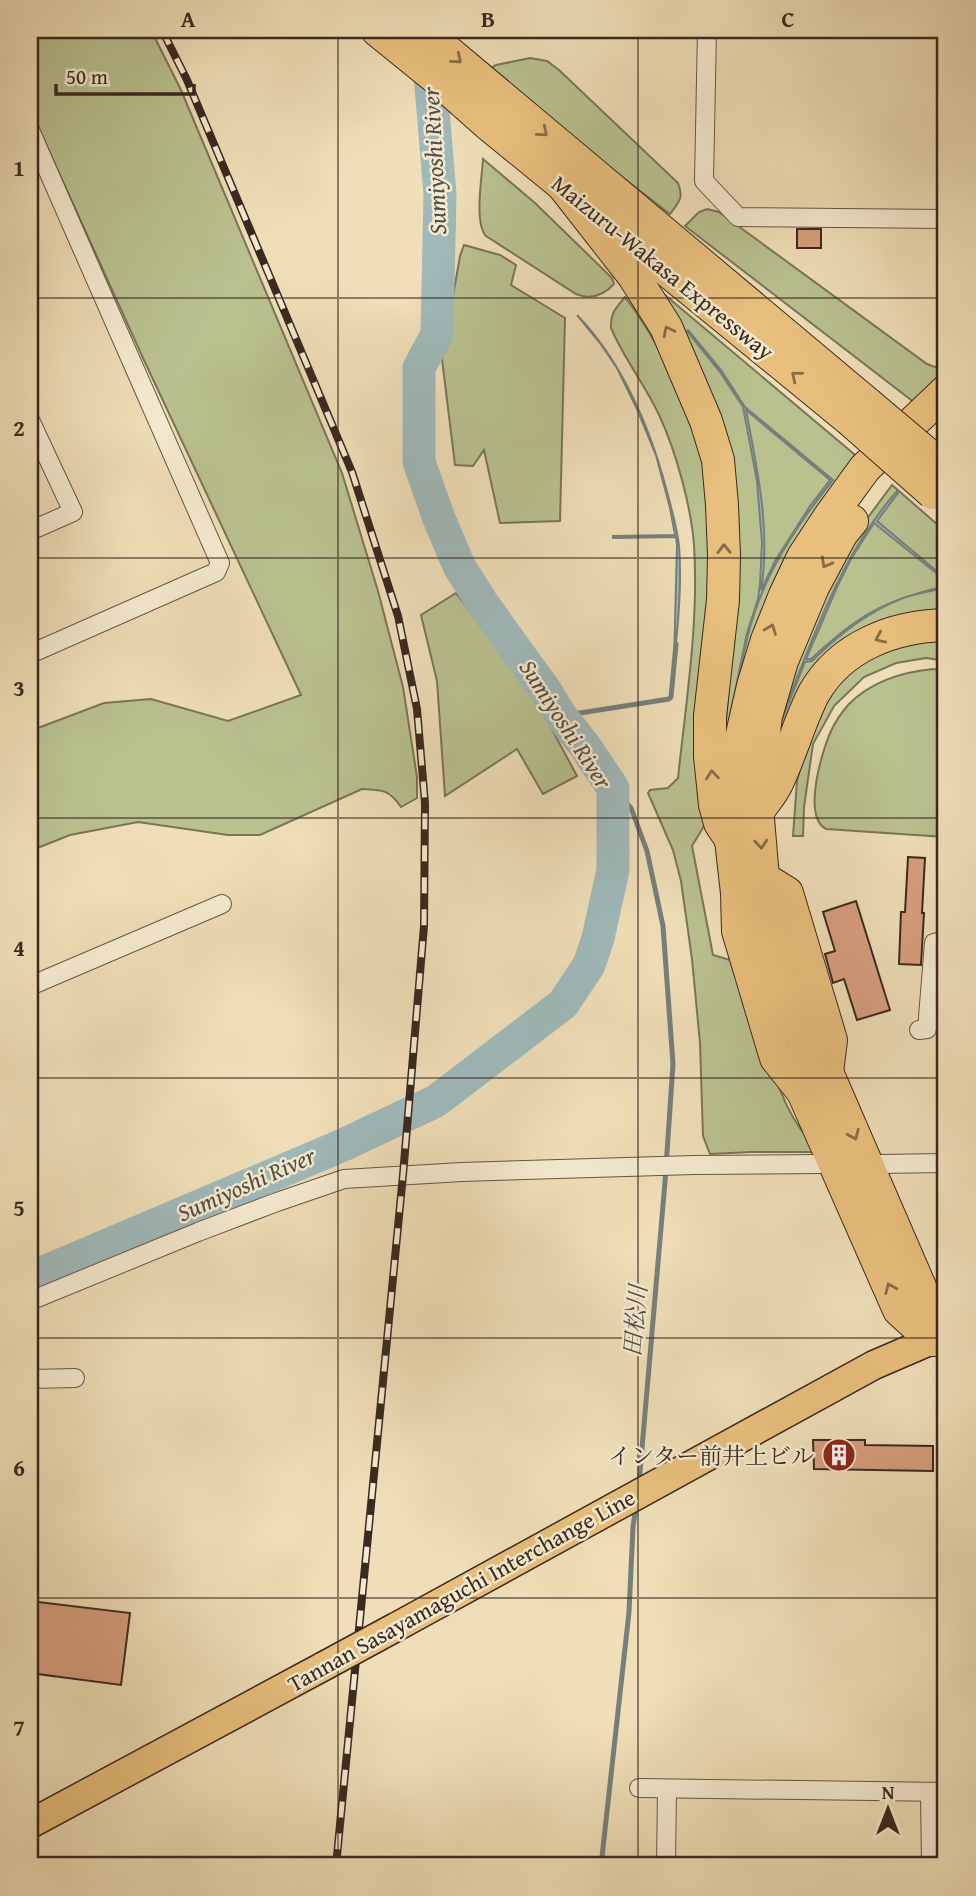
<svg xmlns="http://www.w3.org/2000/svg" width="976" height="1896" viewBox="0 0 976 1896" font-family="'Gentium Book Plus','Noto Serif JP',serif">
	<rect width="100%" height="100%" fill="#efdeb7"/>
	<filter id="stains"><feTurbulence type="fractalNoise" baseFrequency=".00286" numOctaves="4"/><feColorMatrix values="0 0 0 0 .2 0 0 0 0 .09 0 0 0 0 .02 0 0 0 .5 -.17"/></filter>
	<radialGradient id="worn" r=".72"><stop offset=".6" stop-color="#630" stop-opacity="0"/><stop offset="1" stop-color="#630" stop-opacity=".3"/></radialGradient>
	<g fill="#b9c18f" stroke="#797558" stroke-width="2">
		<path d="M30 30H151L181 90 342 473 378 591 403 687 417 777V798L401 807C389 789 382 790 362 789L260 835H228L138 822 70 835 30 851V731L104 703 151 699 228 721 301 695 143 358 30 109Z"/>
		<path d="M530 58 547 61 559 70 678 183C684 198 679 202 670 214L521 99 488 70 496 65Z"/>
		<path d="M483 159 535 203 612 278 614 284C603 296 591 300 576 294L486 236C474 223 482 177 483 159Z"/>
		<path d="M707 209 719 212 927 364 935 367 946 365V376L915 403 685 226 699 212Z"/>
		<path d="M464 245 500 255 516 265 511 285 565 318 560 521 500 523 484 450 473 466 455 465 442 359 460 256Z"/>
		<path d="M659 290 860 459 724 746 737 585Z"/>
		<path d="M625 297C674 362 705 441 712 523 714 551 710 585 709 613 706 677 704 741 702 805L704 826 692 846 713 955 740 963C749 995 758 1027 769 1058 780 1092 791 1124 818 1149V1152H751L710 1154 703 1136 700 1043 692 959 681 881 673 850 648 793 650 790 668 788 678 778C686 702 699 622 694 545 691 506 676 452 660 417 646 386 624 359 611 328 610 313 616 308 625 297Z"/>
		<path d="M892 485 946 532V615L806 682 787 715 780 734 775 733 795 650 855 535Z"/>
		<path d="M456 593 535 698 577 776 543 794 517 749 445 796 437 681 421 615Z"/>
		<path d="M946 636V661L926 658 896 663 864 677 834 706 813 744 804 807 803 836H793L797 781 811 727 832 686 854 664 896 643Z"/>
		<path d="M933 669 946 671V845L945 837 826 829C802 816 822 751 831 731 835 722 842 712 849 704 872 681 901 672 933 669Z"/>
	</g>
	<g fill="#9fb9ba" stroke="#767f7c" stroke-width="2" fill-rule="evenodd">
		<path d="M577 315C623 363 649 425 666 488 671 507 677 527 679 546 682 584 678 624 674 663L677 545 676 537 613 538V536L675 535 670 508 656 455 637 409 617 368 600 343Z"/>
		<path d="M688 330 721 370 745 407 833 480C796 526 762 577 748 635 741 663 737 692 731 720L729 721 747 633 758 599 760 584 762 543 757 481 743 407 720 372 687 331ZM746 410 830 480 810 506 775 561 761 590C771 530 757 468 746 410Z"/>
		<path d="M897 491 898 493 877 521 946 579V581L874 523 851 559 838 585 806 659H811C857 616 884 600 946 586V588C932 591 917 593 903 598 867 612 839 635 812 661L805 662 782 720 781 719C812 640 840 556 897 491Z"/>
	</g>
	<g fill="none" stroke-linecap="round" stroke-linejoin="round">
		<g stroke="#767f7c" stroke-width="5">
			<path d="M561 716 669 699 671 697 676 644"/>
			<path d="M613 788 631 808 647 851 663 926 673 1064 665 1182 639 1483"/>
			<path d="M601 1866 629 1612 633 1527 636 1506"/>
		</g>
		<path stroke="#9fb9ba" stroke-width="33" d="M30 1278 343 1145 436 1101 563 1004 589 965 598 938 613 870V788L584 745 561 716 547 693 483 604 459 566 438 516 419 462V368L437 334 440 194 428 50"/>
	</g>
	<g fill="#d89e7f" stroke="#392920" stroke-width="2">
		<rect x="797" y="229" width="24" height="19"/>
		<path d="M908 857 925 858 922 913H924L921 965 899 964 901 912H905Z"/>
		<path d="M856 901 890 1010 857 1020 844 979 833 983 825 954 835 951 823 912Z"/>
		<path d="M813 1440H865V1445L933 1446V1471L814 1469Z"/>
		<path d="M30 1601 130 1613 121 1685 30 1673Z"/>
	</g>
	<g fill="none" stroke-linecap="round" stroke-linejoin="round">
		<defs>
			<g id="street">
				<path d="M707 30 704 181 738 217 946 219"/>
				<path d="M30 130 220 563 216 572 30 654"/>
				<path d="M30 420 73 512 30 531"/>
				<path d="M30 986 222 904"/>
				<path d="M919 1030 927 1029 934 943 946 940"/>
				<path d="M878 1164 946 1163"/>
				<path d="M30 1301 198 1232 277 1202 344 1179 462 1172 694 1165 821 1164"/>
				<path d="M30 1379 75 1378"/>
				<path d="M639 1788 946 1792"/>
				<path d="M930 1792 931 1866"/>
				<path d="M666 1866 667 1789"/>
			</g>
			<g id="primary">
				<path d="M396 1627 874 1365 932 1340"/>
				<path d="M30 1824 324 1666"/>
			</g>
			<g id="highway">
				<path d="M377 30 435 77 488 124 849 419"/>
				<path d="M422 30 868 404"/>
				<path d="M561 183 633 275 666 327 706 421 718 460 722 505 724 555 723 600 710 716V756L715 805 720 823 730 838"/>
				<path d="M759 810C765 801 773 792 777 783 791 754 799 722 814 693 841 646 894 626 946 625"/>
				<path d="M763 878 787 893 831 1040 827 1072"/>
				<path d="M822 1052 827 1072 924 1296 932 1340"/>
				<path d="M827 1072 806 1047 759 901 763 878 756 795 766 716 782 661 813 587 842 533 852 521"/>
				<path d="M932 1340 899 1310 803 1092 776 1058 738 931 737 893 731 840 736 809 740 743 753 686 767 640 785 595 803 557 830 516 865 468 946 391"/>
			</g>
		</defs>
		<use href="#street" stroke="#665646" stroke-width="20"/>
		<use href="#primary" stroke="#392920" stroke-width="31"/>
		<use href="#highway" stroke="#392920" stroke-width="34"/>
		<use href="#street" stroke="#f5ead0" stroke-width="18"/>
		<use href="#primary" stroke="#e8bf7c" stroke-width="28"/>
		<use href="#highway" stroke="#e8bf7c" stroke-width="32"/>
		<defs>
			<path id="rail" d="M162 30 187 80 352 472 398 616 417 709 425 803 424 926 403 1175 336 1866"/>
		</defs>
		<use href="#rail" stroke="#392920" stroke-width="8"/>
		<use href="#rail" stroke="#f5ead0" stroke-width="5" stroke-dasharray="16" stroke-linecap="butt"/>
		<defs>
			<path id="primary-bridge" d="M324 1666 396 1627"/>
			<g id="highway-bridge">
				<path d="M868 404 946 470"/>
				<path d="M849 419 933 493"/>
			</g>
		</defs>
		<use href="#primary-bridge" stroke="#392920" stroke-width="31" stroke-linecap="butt"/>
		<use href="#highway-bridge" stroke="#392920" stroke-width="34" stroke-linecap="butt"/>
		<use href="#primary-bridge" stroke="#e8bf7c" stroke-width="28"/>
		<use href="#highway-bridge" stroke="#e8bf7c" stroke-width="32"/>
	</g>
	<defs><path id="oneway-chevron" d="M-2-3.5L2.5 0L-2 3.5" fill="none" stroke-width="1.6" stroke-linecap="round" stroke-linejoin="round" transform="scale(1.75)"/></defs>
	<g stroke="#886c49">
		<use href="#oneway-chevron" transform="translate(457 59) rotate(40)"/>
		<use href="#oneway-chevron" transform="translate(543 132) rotate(40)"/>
		<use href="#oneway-chevron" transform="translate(668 331) rotate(-117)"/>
		<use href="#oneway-chevron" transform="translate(796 376) rotate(-141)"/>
		<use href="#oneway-chevron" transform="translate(724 549) rotate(-91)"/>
		<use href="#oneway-chevron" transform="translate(826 563) rotate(119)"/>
		<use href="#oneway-chevron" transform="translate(771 629) rotate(-69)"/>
		<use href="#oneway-chevron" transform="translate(880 638) rotate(156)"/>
		<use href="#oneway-chevron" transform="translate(712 775) rotate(-96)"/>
		<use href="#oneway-chevron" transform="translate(761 844) rotate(86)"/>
		<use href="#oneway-chevron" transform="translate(854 1135) rotate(67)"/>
		<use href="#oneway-chevron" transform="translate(890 1288) rotate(-114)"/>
	</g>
	<path fill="none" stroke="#392920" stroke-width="2" stroke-opacity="0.55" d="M338 30V1866M638 30V1866M30 298H946M30 558H946M30 818H946M30 1078H946M30 1338H946M30 1598H946"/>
	<defs>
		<symbol id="building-disc" viewBox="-11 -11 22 22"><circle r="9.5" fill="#8f2418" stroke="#f5ead0"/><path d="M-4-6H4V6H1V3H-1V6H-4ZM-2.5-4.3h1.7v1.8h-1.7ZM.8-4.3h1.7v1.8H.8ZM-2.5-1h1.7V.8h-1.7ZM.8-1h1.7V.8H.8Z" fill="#fff"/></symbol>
	</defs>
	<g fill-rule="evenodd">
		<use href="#building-disc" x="820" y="1436" width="38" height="38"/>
	</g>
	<g text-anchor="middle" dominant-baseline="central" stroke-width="5" stroke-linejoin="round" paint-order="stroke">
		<g font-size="23" fill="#392920" stroke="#f5ead0">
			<text transform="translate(663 267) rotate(39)">Maizuru-Wakasa Expressway</text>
			<text transform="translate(461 1590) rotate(-29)">Tannan Sasayamaguchi Interchange Line</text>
		</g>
		<g font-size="23" fill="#392920" stroke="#f5ead0" text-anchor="end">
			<text x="814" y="1455">インター前井上ビル</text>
		</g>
		<g font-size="24" font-style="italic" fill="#524d46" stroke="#f5ead0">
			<text transform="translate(434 161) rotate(-93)">Sumiyoshi River</text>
			<text transform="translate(566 724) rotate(57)">Sumiyoshi River</text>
			<text transform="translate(246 1184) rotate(-24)">Sumiyoshi River</text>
			<text transform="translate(635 1321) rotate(-85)">田松川</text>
		</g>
	</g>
	<rect width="976" height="1896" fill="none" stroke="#efdeb7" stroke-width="77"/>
	<g transform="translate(888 1809)" stroke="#f5ead0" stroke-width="5" paint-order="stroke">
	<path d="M0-5L12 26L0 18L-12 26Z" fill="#392920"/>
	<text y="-10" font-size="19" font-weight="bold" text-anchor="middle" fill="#392920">N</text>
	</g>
	<path d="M56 84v10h138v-10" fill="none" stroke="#392920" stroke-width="3.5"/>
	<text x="66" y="84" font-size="21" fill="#392920" stroke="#f5ead0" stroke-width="5" paint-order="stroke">50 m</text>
	<rect x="38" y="38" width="899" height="1819" fill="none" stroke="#392920" stroke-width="2.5"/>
	<g font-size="23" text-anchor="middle" font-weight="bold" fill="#392920">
		<text x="188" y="27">A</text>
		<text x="488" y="27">B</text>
		<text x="788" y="27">C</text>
		<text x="19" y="176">1</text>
		<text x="19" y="436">2</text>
		<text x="19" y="696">3</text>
		<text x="19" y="956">4</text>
		<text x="19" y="1216">5</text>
		<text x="19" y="1476">6</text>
		<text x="19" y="1736">7</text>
	</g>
	<rect width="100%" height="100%" filter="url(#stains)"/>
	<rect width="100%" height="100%" fill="url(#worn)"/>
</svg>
